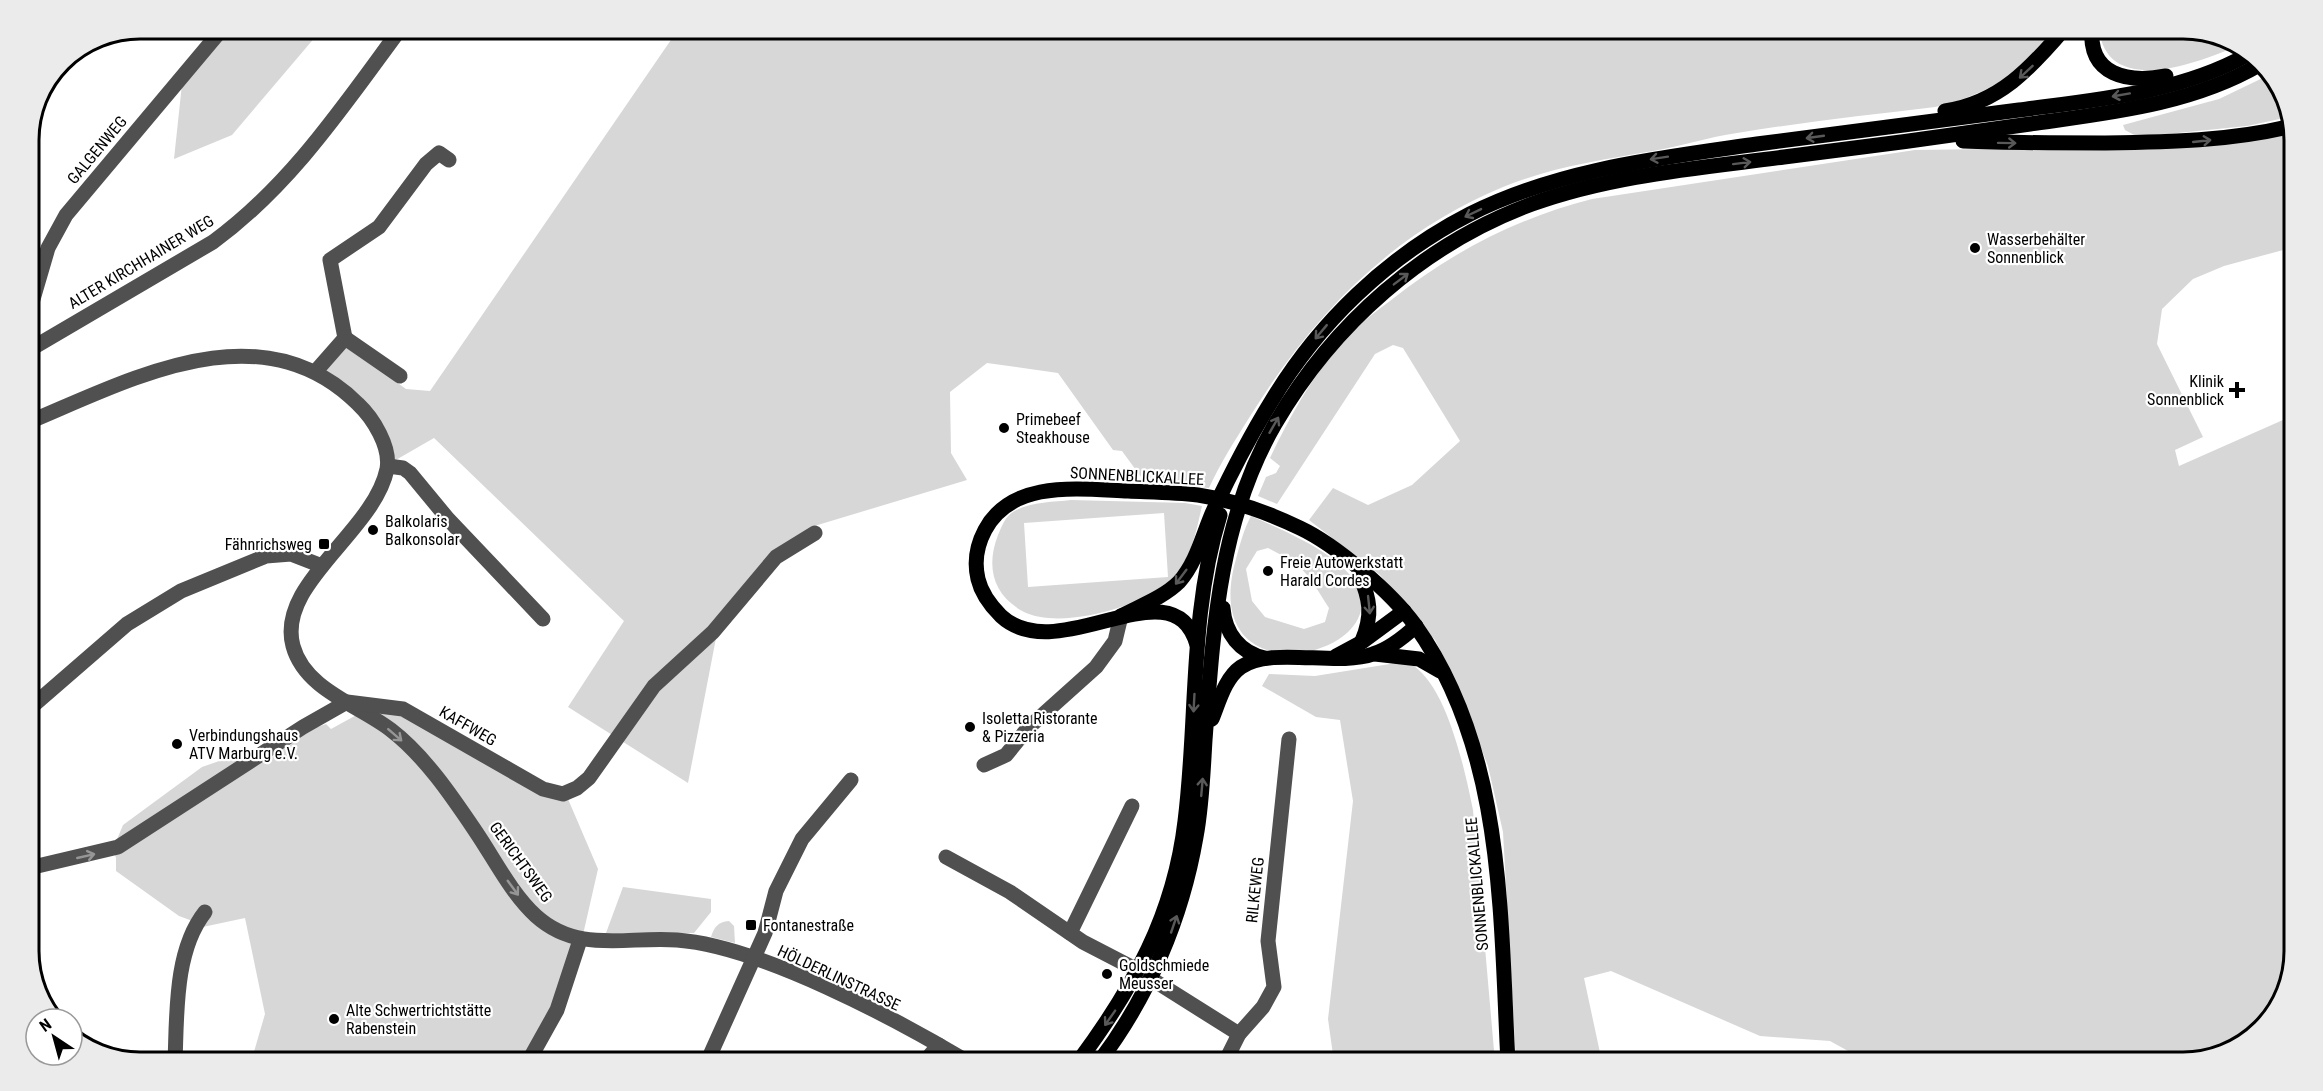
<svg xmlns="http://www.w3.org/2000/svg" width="2323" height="1091" viewBox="0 0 2323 1091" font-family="'Roboto Condensed',sans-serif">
	<rect width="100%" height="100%" fill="#fff"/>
	<g fill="#d7d7d7" fill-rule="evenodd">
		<path d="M229 29H322L232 135 174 159 182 84Z"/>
		<path d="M664 29H2057C2019 73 1993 93 1935 107 1869 115 1803 122 1737 133 1709 137 1681 146 1653 151 1601 160 1552 167 1503 187 1390 234 1312 316 1249 418 1234 442 1221 462 1209 488L1144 481 1122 451 1113 450 1058 373 987 363 950 392 951 453 967 480 811 527 717 633 688 783 568 707 624 621 434 438 394 461 367 404 325 369 347 346 406 389 430 391 675 34Z"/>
		<path d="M2099 29C2139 29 2205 20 2237 46 2198 63 2107 98 2099 29Z"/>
		<path d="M2271 74 2275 78 2289 117 2247 126 2138 137 2125 130 2123 125 2219 99Z"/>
		<path d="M2294 131V247L2224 266 2193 279 2162 309 2157 344 2203 437 2175 450 2179 466 2294 415V951L2286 994 2245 1044 2183 1062H1868L1830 1041 1760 1036 1611 971 1584 978 1602 1062H1516L1503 832 1488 766 1452 674 1435 640 1380 575 1309 520 1333 488 1368 505 1412 485 1460 441 1403 348 1393 345 1375 354 1277 504 1258 496 1266 477 1276 473 1280 466 1270 458C1289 418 1310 380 1339 346 1353 329 1372 314 1390 301 1450 253 1517 218 1592 199L1915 150 2045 148Z"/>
		<path d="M1071 500 1185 503 1202 506C1196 531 1192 559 1171 580 1144 607 1060 630 1024 612 992 595 986 566 998 535 1002 526 1005 517 1013 512 1029 502 1053 502 1071 500ZM1164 513 1168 577 1028 587 1024 523Z"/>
		<path d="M1251 516C1282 530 1346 555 1359 590 1386 659 1196 700 1236 559 1240 544 1244 529 1251 516ZM1268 548C1307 568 1306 572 1329 608L1325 622 1304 629 1265 617 1252 601 1246 569 1257 551Z"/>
		<path d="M1396 663C1402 664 1409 663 1414 666 1448 690 1465 771 1473 810L1495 1062H1334L1328 1019 1353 801 1340 720 1316 717 1262 686 1269 674 1315 676Z"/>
		<path d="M371 707 420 720 568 799 598 869 582 939 526 1062H463L443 1054 437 1062H251L265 1014 245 918 198 928V923L179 916 116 871V858L113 849 123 825 202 767 326 724 331 729Z"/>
		<path d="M623 887 711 899V912L694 933H606Z"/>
		<path d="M729 921 734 926 735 943 711 937C714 927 718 922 729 921Z"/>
	</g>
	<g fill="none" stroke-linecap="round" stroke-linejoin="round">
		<g stroke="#505050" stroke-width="15">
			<path d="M29 313 48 248 66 215 223 28"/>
			<path d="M345 338 400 376"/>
			<path d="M29 350 213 242C291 185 344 105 401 28"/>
			<path d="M316 371 345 338 330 260 379 227 426 164 439 153 449 160"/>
			<path d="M29 422C132 379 261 308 358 404 373 418 391 447 387 469 374 532 276 584 293 646 305 690 359 705 391 730 425 756 453 798 476 832 495 860 511 893 536 916 578 954 627 936 677 940 760 946 896 1019 968 1062"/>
			<path d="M388 466 403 468 410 473 448 519 543 619"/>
			<path d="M29 709 127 624 181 591 266 556 291 554 322 566"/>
			<path d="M984 765 1006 755 1028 728 1096 667 1115 641 1121 616"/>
			<path d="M946 857 1010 892 1083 942 1139 971 1239 1034"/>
			<path d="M29 868 118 847 303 727 347 702 403 709 543 789 563 794 577 788 589 778 654 686 713 632 776 557 815 533"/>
			<path d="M1070 933 1132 806"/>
			<path d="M175 1062C177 1016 174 951 205 912"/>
			<path d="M528 1062 557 1010 580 940"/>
			<path d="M707 1062 765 933 776 891 802 839 851 780"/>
			<path d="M924 1062 939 1045"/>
			<path d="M1225 1062 1239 1034 1263 1007 1274 987 1268 941 1289 739"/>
		</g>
		<g stroke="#000" stroke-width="15">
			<path d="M2092 28C2088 76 2128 83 2166 76"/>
			<path d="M1945 111C1999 103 2031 68 2065 28"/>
			<path d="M1963 141C2011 143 2058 143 2105 143 2169 142 2230 141 2292 126"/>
			<path d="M1359 573C1370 599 1373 615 1362 641"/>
			<path d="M1223 608C1225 633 1240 653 1265 658"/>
			<path d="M1121 616C1140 606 1164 597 1179 582 1197 562 1203 533 1214 509 1231 473 1250 436 1271 402 1318 323 1388 256 1470 214 1559 169 1660 158 1757 144 1844 133 1932 121 2019 110 2095 100 2179 93 2247 55"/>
			<path d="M1197 645C1173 561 1059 670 1001 616 991 606 981 592 978 579 974 562 977 545 985 530 1012 479 1080 489 1128 491 1151 492 1175 492 1198 495 1231 500 1269 513 1300 528 1336 545 1391 592 1415 625 1505 751 1500 914 1508 1062"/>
			<path d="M1375 654 1419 659 1440 671"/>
			<path d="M1336 656 1362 642 1404 611"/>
			<path d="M1212 719C1219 702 1225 678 1241 667 1272 646 1337 667 1373 654 1389 649 1404 637 1416 626"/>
			<path d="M1078 1062C1133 988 1174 915 1185 821 1198 719 1189 615 1220 515"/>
			<path d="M1099 1062C1149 996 1182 918 1196 837 1202 805 1203 773 1205 740 1213 632 1219 520 1275 424 1333 324 1424 244 1532 204 1612 175 1700 168 1784 157 1866 147 1948 136 2030 124 2107 113 2190 105 2259 65"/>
		</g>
	</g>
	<defs><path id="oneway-shaft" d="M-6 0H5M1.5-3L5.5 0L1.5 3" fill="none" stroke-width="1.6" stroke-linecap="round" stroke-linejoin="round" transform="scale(1.5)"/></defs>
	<g stroke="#595959">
		<use href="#oneway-shaft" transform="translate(2026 72) rotate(137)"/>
		<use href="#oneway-shaft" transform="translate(2121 95) rotate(170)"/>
		<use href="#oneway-shaft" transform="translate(1815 137) rotate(172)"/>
		<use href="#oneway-shaft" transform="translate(2202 141) rotate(-6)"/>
		<use href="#oneway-shaft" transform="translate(2007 143) rotate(1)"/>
		<use href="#oneway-shaft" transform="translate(1659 158) rotate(171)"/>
		<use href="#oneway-shaft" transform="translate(1742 163) rotate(-7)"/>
		<use href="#oneway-shaft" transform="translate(1473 213) rotate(154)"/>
		<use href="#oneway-shaft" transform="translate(1401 279) rotate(-37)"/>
		<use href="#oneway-shaft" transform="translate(1321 332) rotate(130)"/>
		<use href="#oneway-shaft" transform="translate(1274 425) rotate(-60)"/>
		<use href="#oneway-shaft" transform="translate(1181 577) rotate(127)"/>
		<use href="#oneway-shaft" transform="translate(1369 605) rotate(84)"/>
		<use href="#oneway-shaft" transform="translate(1194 703) rotate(93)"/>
		<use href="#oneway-shaft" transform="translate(1202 787) rotate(-85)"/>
		<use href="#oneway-shaft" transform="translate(1174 924) rotate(-71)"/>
		<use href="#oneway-shaft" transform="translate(1110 1018) rotate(125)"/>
	</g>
	<g stroke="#969696">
		<use href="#oneway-shaft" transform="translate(395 735) rotate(41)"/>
		<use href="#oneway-shaft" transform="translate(86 856) rotate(-13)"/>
		<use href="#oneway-shaft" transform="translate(513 888) rotate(54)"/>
	</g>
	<g fill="#000" stroke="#fff" stroke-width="2">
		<circle cx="1975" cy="248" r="6"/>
		<path d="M2234 381h6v6h6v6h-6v6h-6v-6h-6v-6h6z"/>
		<circle cx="1004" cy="428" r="6"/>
		<circle cx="373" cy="530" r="6"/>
		<rect x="318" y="538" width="12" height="12" rx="3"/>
		<circle cx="1268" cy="571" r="6"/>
		<circle cx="970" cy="727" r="6"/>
		<circle cx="177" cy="744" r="6"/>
		<rect x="745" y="919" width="12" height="12" rx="3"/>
		<circle cx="1107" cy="974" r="6"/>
		<circle cx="334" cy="1019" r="6"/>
	</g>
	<g text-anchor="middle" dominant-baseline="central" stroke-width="4.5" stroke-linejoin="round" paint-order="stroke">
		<g font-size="16" fill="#000" stroke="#fff">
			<text transform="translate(97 150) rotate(-50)">GALGENWEG</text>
			<text transform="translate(141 262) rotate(-31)">ALTER KIRCHHAINER WEG</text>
			<text transform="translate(1137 476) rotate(3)">SONNENBLICKALLEE</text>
			<text transform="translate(468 726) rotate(30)">KAFFWEG</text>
			<text transform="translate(521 862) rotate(54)">GERICHTSWEG</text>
			<text transform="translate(1477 884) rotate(-95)">SONNENBLICKALLEE</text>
			<text transform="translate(1255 890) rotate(-84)">RILKEWEG</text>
			<text transform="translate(839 978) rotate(25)">HÖLDERLINSTRASSE</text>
		</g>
		<g font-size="16" fill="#000" stroke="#fff" text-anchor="start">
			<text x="1987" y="239">Wasserbehälter<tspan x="1987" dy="18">Sonnenblick</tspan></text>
			<text x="2224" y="381" text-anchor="end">Klinik<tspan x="2224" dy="18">Sonnenblick</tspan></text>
			<text x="1016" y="419">Primebeef<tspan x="1016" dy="18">Steakhouse</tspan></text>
			<text x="385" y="521">Balkolaris<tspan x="385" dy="18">Balkonsolar</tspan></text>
			<text x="312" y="544" text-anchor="end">Fähnrichsweg</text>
			<text x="1280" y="562">Freie Autowerkstatt<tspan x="1280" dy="18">Harald Cordes</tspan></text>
			<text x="982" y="718">Isoletta Ristorante<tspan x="982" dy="18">&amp; Pizzeria</tspan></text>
			<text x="189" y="735">Verbindungshaus<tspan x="189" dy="18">ATV Marburg e.V.</tspan></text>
			<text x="763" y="925">Fontanestraße</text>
			<text x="1119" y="965">Goldschmiede<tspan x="1119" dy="18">Meusser</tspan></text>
			<text x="346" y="1010">Alte Schwertrichtstätte<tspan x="346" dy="18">Rabenstein</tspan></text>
		</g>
	</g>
	<path d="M0 0H2323V1091H0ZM140 39H2183A101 101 0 0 1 2284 140V951A101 101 0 0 1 2183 1052H140A101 101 0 0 1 39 951V140A101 101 0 0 1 140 39Z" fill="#ebebeb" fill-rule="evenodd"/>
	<path fill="none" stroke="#000" stroke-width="3" d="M140 39H2183A101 101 0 0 1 2284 140V951A101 101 0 0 1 2183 1052H140A101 101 0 0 1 39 951V140A101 101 0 0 1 140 39Z"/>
	<g transform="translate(54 1037) rotate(324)"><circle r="28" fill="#ffffff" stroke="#999999" stroke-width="1.5"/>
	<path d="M0-4.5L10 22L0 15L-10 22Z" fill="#000000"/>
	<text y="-9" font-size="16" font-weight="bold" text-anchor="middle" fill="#000000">N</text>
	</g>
</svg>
